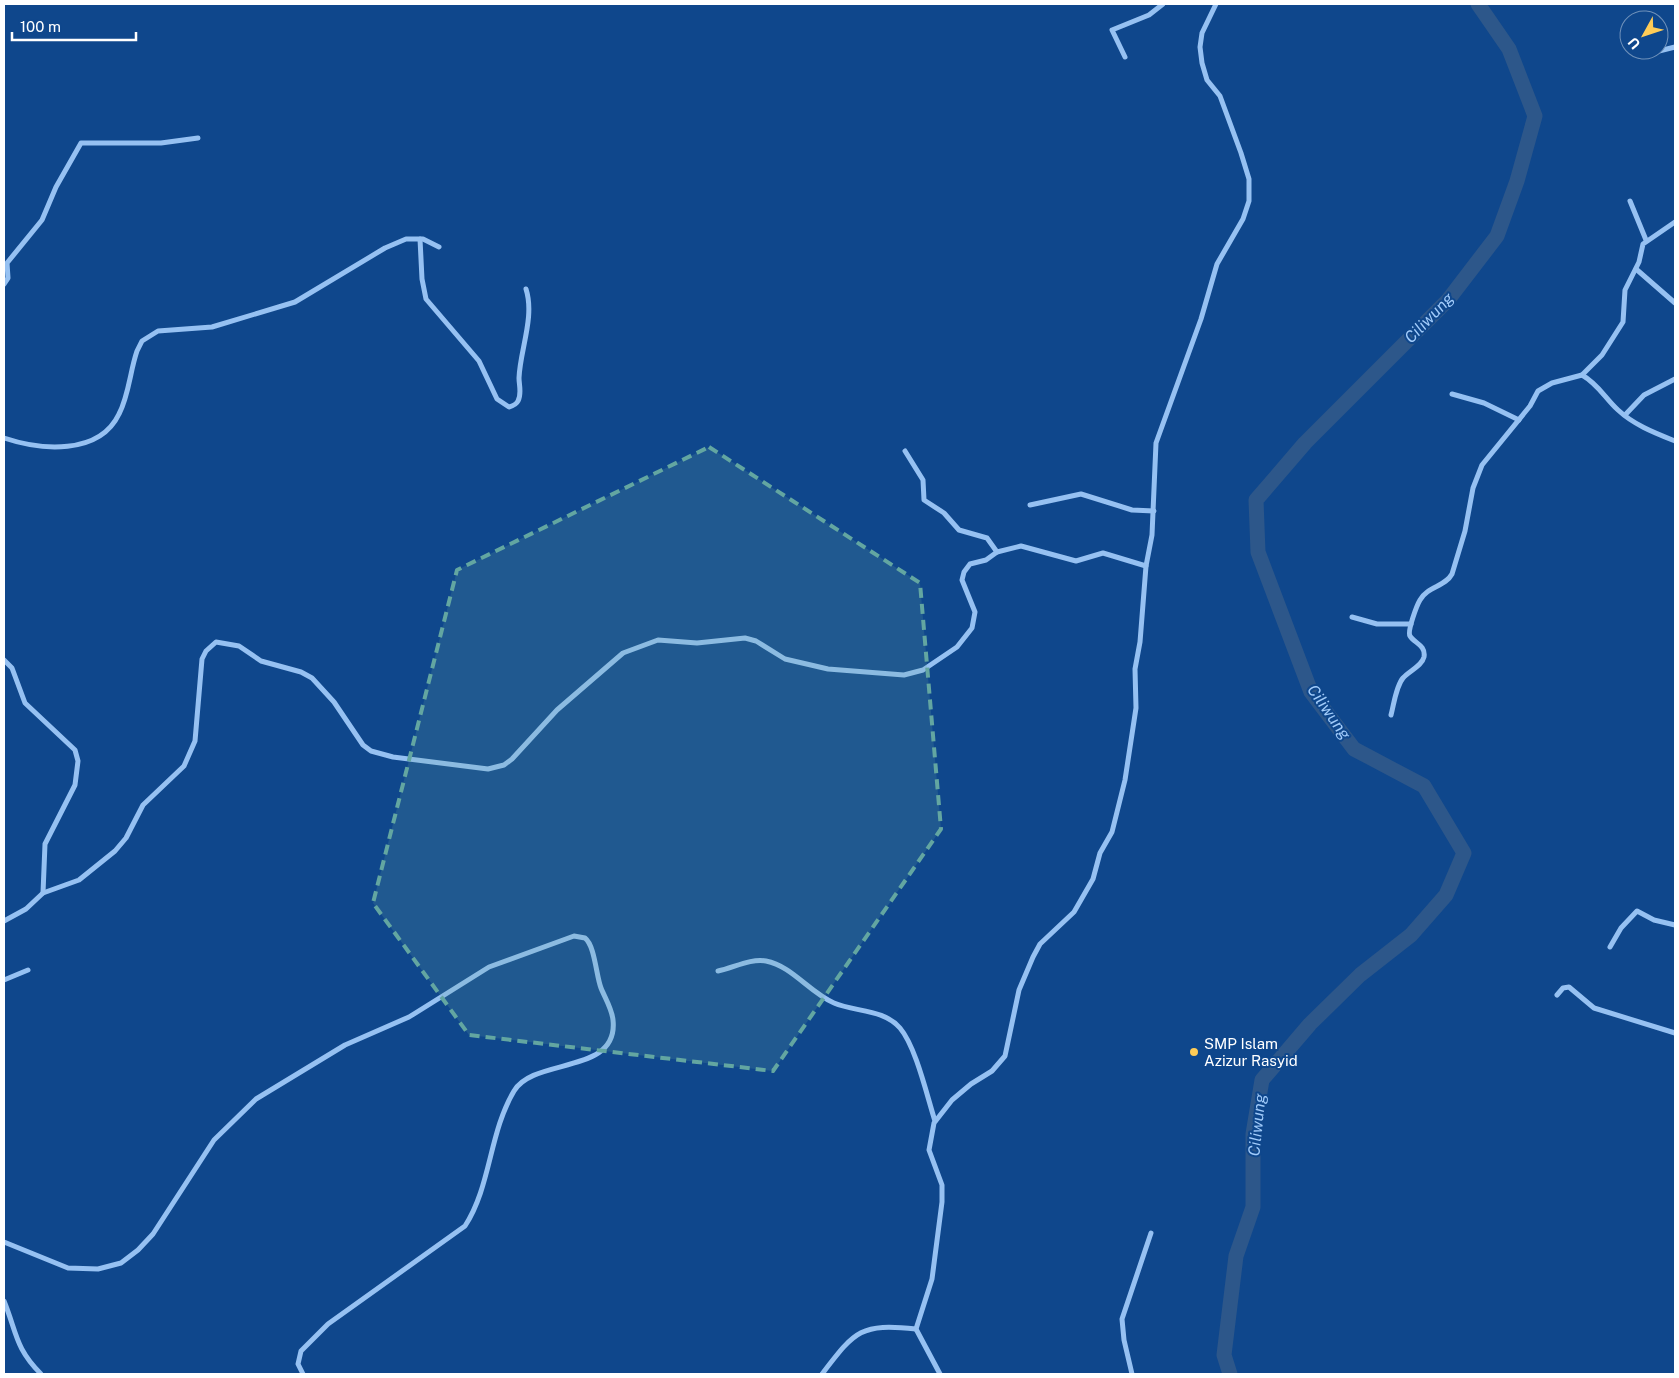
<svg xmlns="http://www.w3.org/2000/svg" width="1679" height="1378" viewBox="0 0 1679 1378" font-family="'Public Sans',sans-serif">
	<rect width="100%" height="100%" fill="#0f478c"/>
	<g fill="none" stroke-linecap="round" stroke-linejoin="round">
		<path stroke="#2d578a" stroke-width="15" d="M1230 1374 1224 1355 1236 1256 1253 1207V1134L1262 1080 1310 1024 1360 975 1411 935 1446 895 1464 853 1424 786 1354 749 1311 692 1258 552 1256 500 1305 443 1448 300 1497 236 1517 181 1535 116 1509 49 1478 4"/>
		<g stroke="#96c1f2" stroke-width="5">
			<path d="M1639 56 1675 47"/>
			<path d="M1125 57 1112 30 1149 15 1163 4"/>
			<path d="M1630 201 1646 240"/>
			<path d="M420 239 422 279 426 299 479 361 497 399 509 407C513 406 516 405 518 401 522 394 519 385 519 378 520 350 535 317 526 289"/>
			<path d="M1636 269 1675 303"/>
			<path d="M4 284 8 278 7 263 42 220 56 187 81 143H161L198 138"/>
			<path d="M1582 375C1598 384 1605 398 1618 410 1634 425 1655 433 1675 441"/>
			<path d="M1452 394 1484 403 1519 420"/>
			<path d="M1625 415 1644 395 1675 379"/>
			<path d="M4 438C40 450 99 456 119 414 129 395 130 371 137 351L142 341 158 331 212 327 295 302 385 248 406 239H423L439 247"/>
			<path d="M905 451 923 480 924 500 944 513 959 530 987 538 997 552 1021 546 1076 561 1103 553 1146 566"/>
			<path d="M1030 505 1081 494 1132 510 1154 511"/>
			<path d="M1352 617 1377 624H1411"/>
			<path d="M4 660 12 668 25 703 75 750 78 761 75 785 45 844 43 893 26 909 4 921"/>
			<path d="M1391 715C1394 704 1396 686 1403 678 1409 671 1422 666 1424 657 1426 645 1414 643 1410 636 1407 631 1417 605 1420 600 1428 586 1445 587 1452 574L1465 531 1473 488 1482 465 1530 406 1538 391 1552 383 1582 375 1602 355 1623 322 1625 290 1639 262 1643 244 1675 222"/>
			<path d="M43 893 79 880 115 851 126 838 143 805 184 766 195 741 202 659 206 651 216 642 239 646 261 661 301 672 312 678 334 702 363 745 371 751 393 757 488 769 504 765 512 759 557 710 623 653 658 640 697 643 745 638 756 641 785 659 828 669 904 675 923 670 957 647 972 628 975 612 962 580 964 572 970 564 986 560 997 552"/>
			<path d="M1610 947 1621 928 1637 911 1654 920 1675 925"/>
			<path d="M718 971C733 968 751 958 766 961 792 966 810 993 834 1003 855 1012 884 1009 900 1028 916 1047 927 1096 935 1121"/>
			<path d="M4 980 28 970"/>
			<path d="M1557 995 1563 988 1569 987 1594 1008 1675 1033"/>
			<path d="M4 1242 68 1268 98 1269 121 1263 138 1250 153 1234 214 1140 256 1099 345 1045 409 1017 489 967 574 936 585 938C595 946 596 975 601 988 605 998 612 1009 613 1020 619 1075 534 1057 514 1091 489 1133 491 1186 465 1226L328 1324 301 1351 298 1364 303 1374"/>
			<path d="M4 1301C17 1333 15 1348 41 1374"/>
			<path d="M822 1374C855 1331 860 1323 916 1329"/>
			<path d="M940 1374 916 1329 932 1279 942 1202V1185L929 1150 934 1123 952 1100 971 1084 992 1071 1005 1056 1019 990 1033 957 1040 944 1074 912 1093 879 1100 853 1112 832 1125 780 1136 708 1135 669 1140 642 1146 566 1152 535 1156 443 1201 319 1217 264 1243 219 1249 201V179L1241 153 1220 96 1207 80 1202 63 1200 47 1202 33 1216 4"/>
			<path d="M1132 1374 1124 1340 1122 1319 1151 1233"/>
		</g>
	</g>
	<path fill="#63a6a1" fill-opacity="0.2" stroke="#63a6a1" stroke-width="4" stroke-dasharray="10 6" stroke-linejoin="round" d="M709 447 920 583 941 829 773 1071 469 1035 373 903 457 570Z"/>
	<circle fill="#ffcc57" stroke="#0f478c" stroke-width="2" cx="1194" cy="1052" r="5"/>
	<g text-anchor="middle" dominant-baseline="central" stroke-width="4" stroke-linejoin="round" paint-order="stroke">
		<g font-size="15" fill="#fff" stroke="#0f478c" text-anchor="start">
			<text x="1204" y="1043">SMP Islam<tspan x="1204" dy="17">Azizur Rasyid</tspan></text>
		</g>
		<g font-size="16" font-style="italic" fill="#a1cbfa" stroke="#0f478c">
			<text transform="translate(1429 318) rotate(-46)">Ciliwung</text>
			<text transform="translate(1329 712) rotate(55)">Ciliwung</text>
			<text transform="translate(1257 1125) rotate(-84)">Ciliwung</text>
		</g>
	</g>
	<rect width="1679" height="1378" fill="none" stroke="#ffffff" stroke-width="10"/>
	<g transform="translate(1644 35) rotate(230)"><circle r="24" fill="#0f478c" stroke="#6f91ba"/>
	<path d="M0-4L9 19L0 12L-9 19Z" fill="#ffcc57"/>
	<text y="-8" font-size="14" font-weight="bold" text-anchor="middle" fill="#ffffff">U</text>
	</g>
	<path d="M12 32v8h124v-8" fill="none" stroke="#ffffff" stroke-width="2.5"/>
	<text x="20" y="32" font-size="15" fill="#ffffff" stroke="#0f478c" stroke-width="4" paint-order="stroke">100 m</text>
</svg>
